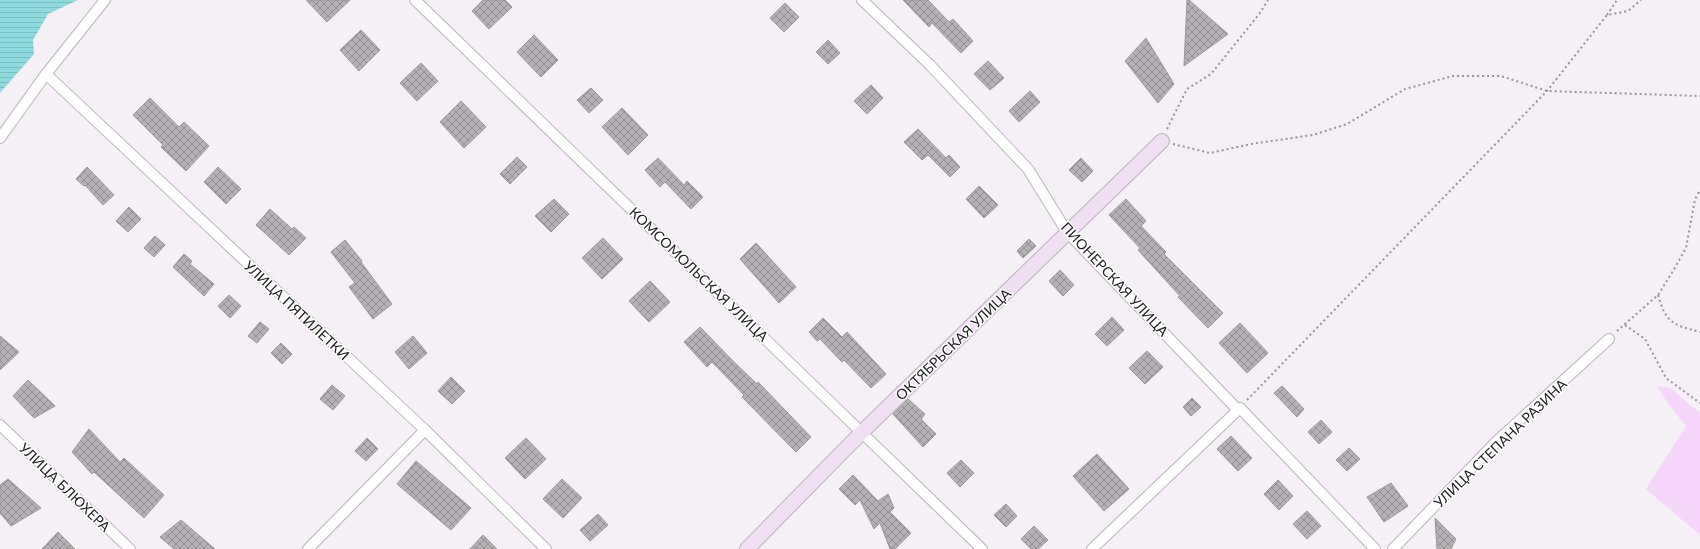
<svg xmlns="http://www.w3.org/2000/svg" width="1700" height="549" viewBox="0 0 1700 549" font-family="Lato,sans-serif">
	<defs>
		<pattern id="water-rules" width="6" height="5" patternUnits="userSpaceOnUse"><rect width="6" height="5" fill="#8edbdf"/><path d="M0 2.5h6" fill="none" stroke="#7abcbf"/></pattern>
		<pattern id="building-cross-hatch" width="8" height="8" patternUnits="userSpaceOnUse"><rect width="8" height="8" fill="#b5b1b6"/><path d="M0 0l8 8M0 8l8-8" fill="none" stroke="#938f94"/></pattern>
	</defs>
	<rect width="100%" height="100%" fill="#f4f0f5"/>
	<path fill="#f6d6fb" d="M1657 386 1671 388 1687 403 1700 412V535L1646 489 1686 426 1667 402Z"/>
	<path fill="url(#water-rules)" d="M0 0H78L48 14 33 40 34 54 0 93Z"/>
	<g fill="url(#building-cross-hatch)" stroke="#9a969a">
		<path d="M306 0H350L327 22Z"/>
		<path d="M483 0H505L512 7 489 29 472 11Z"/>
		<path d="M903 0H928L949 22 953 19 973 41 961 53 932 23 929 27Z"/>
		<path d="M1187 0H1189L1228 34 1184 66Z"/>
		<path d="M785 3 799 17 784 32 770 18Z"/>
		<path d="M361 30 380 50 359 71 340 50Z"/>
		<path d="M534 35 558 60 541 77 517 52Z"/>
		<path d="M1146 38 1174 84 1158 103 1125 61Z"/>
		<path d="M828 40 840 53 828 64 816 52Z"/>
		<path d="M988 61 1004 78 990 90 974 74Z"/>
		<path d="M421 63 438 81 417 101 400 83Z"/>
		<path d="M871 85 883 98 867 114 854 101Z"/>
		<path d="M591 88 603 100 589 113 577 100Z"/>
		<path d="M1030 91 1040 102 1019 122 1009 111Z"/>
		<path d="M150 98 179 127 184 122 209 146 186 171 161 147 163 145 133 115Z"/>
		<path d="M461 101 486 127 464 148 440 122Z"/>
		<path d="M622 108 648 135 628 155 602 127Z"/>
		<path d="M918 129 946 158 949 155 960 167 950 177 928 155 922 160 904 142Z"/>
		<path d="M517 157 527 167 510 184 500 174Z"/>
		<path d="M658 158 684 185 687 181 703 197 691 209 665 182 660 187 645 170Z"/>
		<path d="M1081 158 1093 171 1082 182 1069 170Z"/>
		<path d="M87 167 114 195 103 205 85 185 84 186 76 179Z"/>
		<path d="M218 167 241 189 226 204 204 182Z"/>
		<path d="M979 186 998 205 984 218 966 199Z"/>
		<path d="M554 199 569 214 551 232 535 216Z"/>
		<path d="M1126 199 1146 221 1141 226 1166 252 1164 254 1223 313 1208 328 1178 297 1180 296 1138 250 1140 248 1109 215Z"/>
		<path d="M129 207 141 219 128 232 116 221Z"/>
		<path d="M270 209 292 229 294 227 306 238 289 255 256 225Z"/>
		<path d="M155 236 165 245 154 257 144 248Z"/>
		<path d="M603 238 623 259 602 279 582 258Z"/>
		<path d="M1029 239 1036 246 1023 258 1017 251Z"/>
		<path d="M345 240 362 261 361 262 392 304 373 319 349 287 355 283 331 252Z"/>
		<path d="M756 243 796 287 779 303 740 259Z"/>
		<path d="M184 254 192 261 190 264 214 284 204 296 173 267Z"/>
		<path d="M1060 270 1074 285 1063 296 1049 281Z"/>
		<path d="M650 281 670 302 649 322 629 301Z"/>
		<path d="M229 295 241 306 230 318 218 306Z"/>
		<path d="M1112 317 1124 330 1107 346 1095 334Z"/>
		<path d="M823 318 842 337 847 332 886 374 871 388 844 360 842 362 820 339 817 341 809 332Z"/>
		<path d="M260 322 269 329 257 343 248 336Z"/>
		<path d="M1240 323 1268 353 1247 373 1219 343Z"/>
		<path d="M700 327 735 363 757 384 758 382 811 437 796 452 742 397 744 395 712 362 707 367 684 342Z"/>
		<path d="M0 336 19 352 0 370Z"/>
		<path d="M413 336 427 353 409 369 395 352Z"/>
		<path d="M281 343 292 354 282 364 271 353Z"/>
		<path d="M1147 351 1163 367 1145 384 1129 368Z"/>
		<path d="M451 377 465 391 452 404 438 391Z"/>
		<path d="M28 380 55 406 34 418 13 396Z"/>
		<path d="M332 385 345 396 333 410 320 399Z"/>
		<path d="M1282 386 1304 409 1297 417 1274 393Z"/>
		<path d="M1192 398 1201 407 1191 416 1183 407Z"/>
		<path d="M908 399 925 414 921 419 936 434 923 447 893 414Z"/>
		<path d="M1321 420 1332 432 1319 444 1308 432Z"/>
		<path d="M89 429 120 462 124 458 164 495 144 518 94 472 92 474 72 452Z"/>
		<path d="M1231 436 1252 458 1238 471 1217 449Z"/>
		<path d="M367 438 378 449 366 461 355 451Z"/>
		<path d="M526 438 546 459 525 479 505 458Z"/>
		<path d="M1349 448 1360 459 1347 471 1336 460Z"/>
		<path d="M1097 454 1129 489 1104 511 1073 476Z"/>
		<path d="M961 460 974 473 960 487 947 473Z"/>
		<path d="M416 461 471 508 451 530 397 484Z"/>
		<path d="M853 475 878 501 888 494 894 508 890 512 911 533 895 549H890L880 523 874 529 860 500 855 505 839 489Z"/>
		<path d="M8 479 41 508 11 526 0 513V485Z"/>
		<path d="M562 479 582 498 563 518 543 499Z"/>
		<path d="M1278 480 1293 496 1279 510 1264 494Z"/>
		<path d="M1391 483 1408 506 1384 522 1367 497Z"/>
		<path d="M1006 504 1017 516 1006 527 994 515Z"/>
		<path d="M1307 511 1321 526 1307 539 1293 524Z"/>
		<path d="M598 514 608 525 590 541 580 530Z"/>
		<path d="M1435 518 1456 539 1451 549H1437Z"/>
		<path d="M181 520 215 549H174L160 537Z"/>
		<path d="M1034 526 1048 540 1038 549H1031L1021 539Z"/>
		<path d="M58 532 75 549H42Z"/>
		<path d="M483 535 497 549H470Z"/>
	</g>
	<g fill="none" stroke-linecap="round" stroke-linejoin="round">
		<defs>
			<g id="street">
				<path d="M415 0 982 549"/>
				<path d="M862 0 930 65 1028 169 1067 232 1238 410 1240 408 1375 549"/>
				<path d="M46 74 425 430 546 549"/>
				<path d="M0 138 46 74 105 0"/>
				<path d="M0 425 130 549"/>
				<path d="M308 549 425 430"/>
				<path d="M1092 549 1238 410"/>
				<path d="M1393 549 1497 441 1609 339"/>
			</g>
			<path id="secondary" d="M747 549 862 432 1162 141"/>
		</defs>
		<use href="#street" stroke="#b9b5ba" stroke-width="12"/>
		<use href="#secondary" stroke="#b9b5ba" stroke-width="16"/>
		<g stroke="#969397" stroke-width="2" stroke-dasharray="2 3" stroke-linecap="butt">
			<path d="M1607 15 1617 0"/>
			<path d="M1167 129 1187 89 1211 74 1260 13 1268 0"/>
			<path d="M1173 144 1210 153 1251 144 1313 135 1347 124 1405 89 1453 76H1501L1547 91 1700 96"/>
			<path d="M1658 295C1666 323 1673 325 1700 332"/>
			<path d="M1625 325 1645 339 1666 378 1700 403"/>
			<path d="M1617 331 1658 295 1673 271 1686 248 1695 199 1700 190"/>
			<path d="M1247 400 1547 91 1607 15 1628 11 1641 0"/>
		</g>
		<use href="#street" stroke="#fff" stroke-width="10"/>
		<use href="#secondary" stroke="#f1dff4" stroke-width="14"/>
	</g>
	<g text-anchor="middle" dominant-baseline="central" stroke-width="3" stroke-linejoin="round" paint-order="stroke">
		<g font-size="14" fill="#1f1e20" stroke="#fff">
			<text transform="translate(699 274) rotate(44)">КОМСОМОЛЬСКАЯ УЛИЦА</text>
			<text transform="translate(1115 279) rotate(47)">ПИОНЕРСКАЯ УЛИЦА</text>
			<text transform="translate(297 310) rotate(43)">УЛИЦА ПЯТИЛЕТКИ</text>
			<text transform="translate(953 344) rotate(-44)">ОКТЯБРЬСКАЯ УЛИЦА</text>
			<text transform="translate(1500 443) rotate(-44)">УЛИЦА СТЕПАНА РАЗИНА</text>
			<text transform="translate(65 487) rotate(44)">УЛИЦА БЛЮХЕРА</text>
		</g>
	</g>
</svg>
